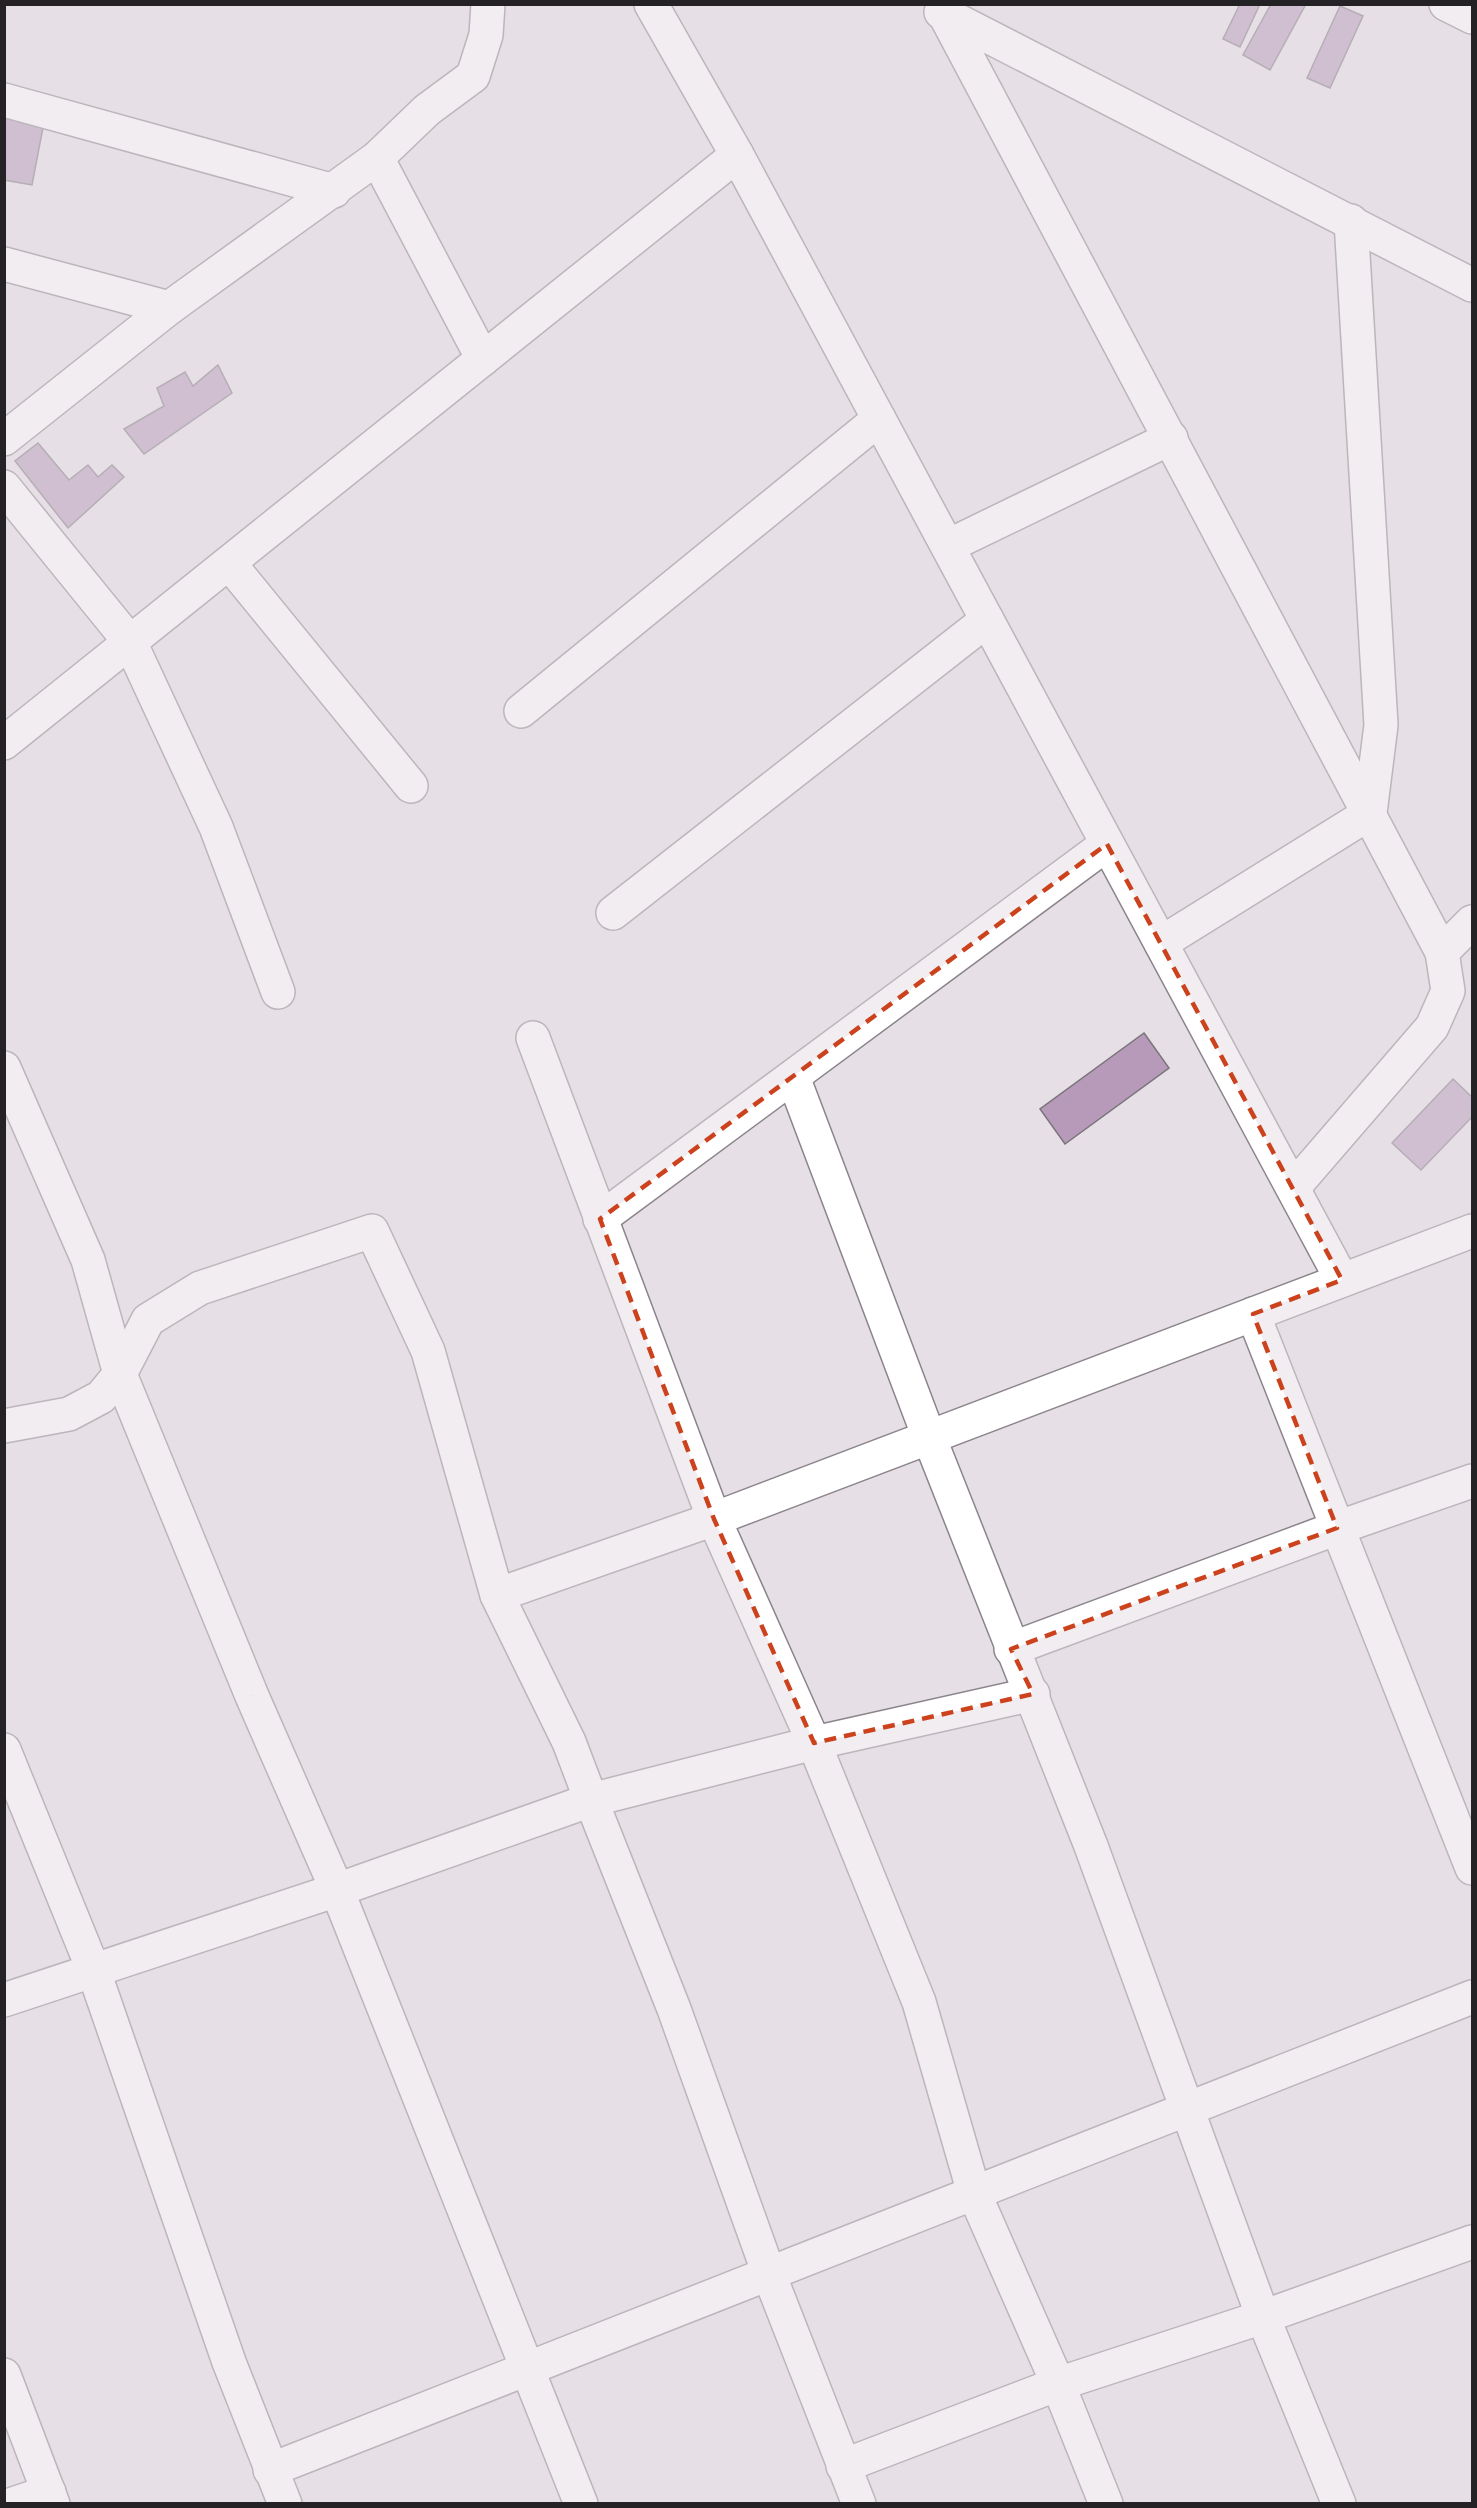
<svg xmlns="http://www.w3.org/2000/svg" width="1477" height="2508" viewBox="0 0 1477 2508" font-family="Commissioner,sans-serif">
	<rect width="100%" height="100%" fill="#e6dfe6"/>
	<g fill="#b79ab9" stroke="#7a747b" stroke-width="1.5">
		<path d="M1240 4H1260L1240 47 1223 39Z"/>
		<path d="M1271 4H1306L1270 70 1243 55Z"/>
		<path d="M1340 6 1363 16 1330 88 1307 78Z"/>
		<path d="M4 110 45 117 32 185 4 180Z"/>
		<path d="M218 365 232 393 144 454 124 429 164 406 157 388 185 372 193 386Z"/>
		<path d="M38 443 69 480 88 465 98 477 112 465 124 477 68 528 15 461Z"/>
		<path d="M1144 1033 1169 1068 1065 1144 1040 1109Z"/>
		<path d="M1453 1079 1472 1097V1117L1421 1170 1392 1143Z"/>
	</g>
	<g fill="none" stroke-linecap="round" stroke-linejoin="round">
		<defs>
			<g id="minor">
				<path d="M651 4 737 155 1342 1280"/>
				<path d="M1446 4 1472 17"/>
				<path d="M941 12 1472 285"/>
				<path d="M944 13 1442 952 1448 991 1432 1027 1293 1188"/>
				<path d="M4 100 334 191"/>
				<path d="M377 158 483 359"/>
				<path d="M4 264 169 308"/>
				<path d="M4 439 169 308 377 158 427 110 473 76 486 35 488 4"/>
				<path d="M4 487 130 642 216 827 278 992"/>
				<path d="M948 546 1171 438"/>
				<path d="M229 563 411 786"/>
				<path d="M521 711 879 419"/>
				<path d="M4 743 737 155"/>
				<path d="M613 913 987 620"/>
				<path d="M1161 943 1370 813 1381 725 1351 221"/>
				<path d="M1442 952 1472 922"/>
				<path d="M533 1038 714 1519 814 1743 919 2002 974 2193 1058 2384 1106 2504"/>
				<path d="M4 1068 88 1260 120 1374 252 1696 337 1890 581 2504"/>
				<path d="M793 1077 929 1437 1091 1846 1263 2317 1339 2504"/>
				<path d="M600 1219 1107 844"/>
				<path d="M1253 1314 1472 1868"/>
				<path d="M4 1426 69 1414 101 1397 120 1374 148 1320 200 1288 372 1231 428 1351 497 1595 569 1742 591 1800 337 1890 4 2000"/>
				<path d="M497 1595 714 1519 1472 1231"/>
				<path d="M1011 1649 1337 1528 1472 1481"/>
				<path d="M4 1750 93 1969 229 2362 285 2504"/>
				<path d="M4 2375 53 2504"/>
				<path d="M843 2466 1058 2384 1263 2317 1472 2242"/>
				<path d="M270 2470 1472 1997"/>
				<path d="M13 2504 49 2492"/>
				<path d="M859 2504 769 2274 674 2009 591 1800 814 1743 1033 1694"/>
			</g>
		</defs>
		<use href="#minor" stroke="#8b858b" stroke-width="36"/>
		<use href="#minor" stroke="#fff" stroke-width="33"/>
	</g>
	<path d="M0 0H1477V2508H0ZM1107 844 1342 1280 1253 1314 1337 1528 1011 1649 1033 1694 814 1743 714 1519 600 1219Z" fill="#e6dfe6" fill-opacity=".55" fill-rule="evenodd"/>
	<path fill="none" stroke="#cb421d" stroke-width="4.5" stroke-dasharray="12 8" stroke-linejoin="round" d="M1107 844 1342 1280 1253 1314 1337 1528 1011 1649 1033 1694 814 1743 714 1519 600 1219Z"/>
	<rect width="1477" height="2508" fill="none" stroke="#242225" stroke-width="12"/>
</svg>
